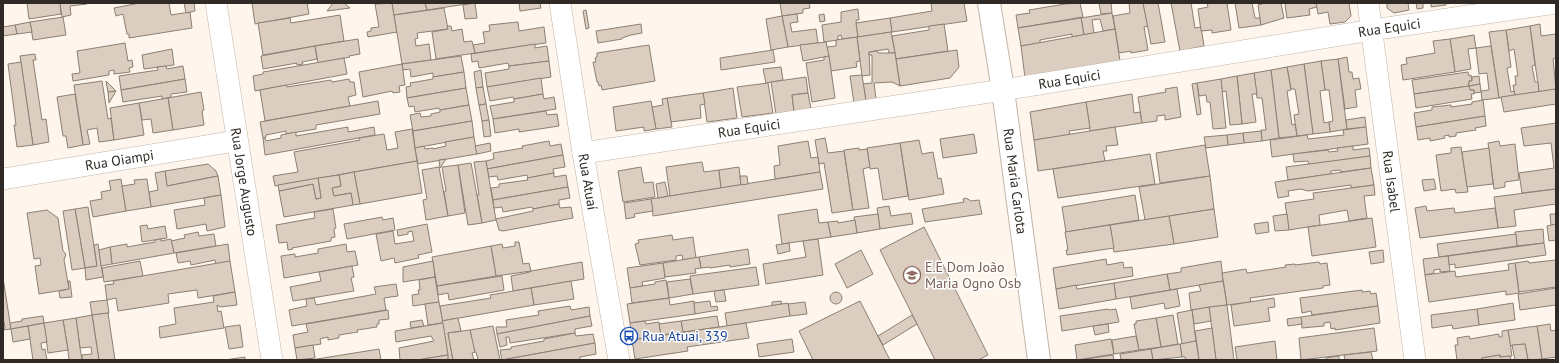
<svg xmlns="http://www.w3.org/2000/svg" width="1559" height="363" viewBox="0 0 1559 363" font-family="'PT Sans',sans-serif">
	<rect width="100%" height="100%" fill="#fef5ed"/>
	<g fill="#dbcdc0" stroke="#8c8073">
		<path d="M27 3H60L61 14 29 19Z"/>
		<path d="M60 3H87V4L70 6 71 15 62 17Z"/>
		<path d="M140 3H169L171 15 190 12 192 28 129 38V34H127L123 14 116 16 114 8Z"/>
		<path d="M184 3H194L195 11 186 13Z"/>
		<path d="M252 3H307L309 14 255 24Z"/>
		<path d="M333 3H344L350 8 327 11Z"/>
		<path d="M392 3 397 32 368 37 367 32 371 31V28L379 27 375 4Z"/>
		<path d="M392 3H425L427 10 394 15Z"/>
		<path d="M425 3H473L427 10Z"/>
		<path d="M475 3 477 18 465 19 463 5Z"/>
		<path d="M519 3H540L541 8 520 11Z"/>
		<path d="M780 3H809L810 8 803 9V13L782 16Z"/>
		<path d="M931 3H964L967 21 892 32 890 18 932 11Z"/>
		<path d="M1080 3 1083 17 1018 28 1016 15 1030 13 1029 10 1065 4Z"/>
		<path d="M1099 3H1111L1112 13 1101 14Z"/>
		<path d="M1129 3H1143L1148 26 1144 27 1148 50 1131 53V51L1119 53 1113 16 1130 13Z"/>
		<path d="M1143 3H1158L1165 42 1151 44Z"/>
		<path d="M1171 3H1191L1195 28 1201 27 1204 46 1180 51Z"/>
		<path d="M1207 3H1227L1231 30 1212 33V30L1201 31 1198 9 1208 7Z"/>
		<path d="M1235 3H1252L1255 18H1260L1261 25 1239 28Z"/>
		<path d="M1265 3H1281L1284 18 1261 25 1258 5Z"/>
		<path d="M1287 3H1316L1317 7 1309 9 1310 15 1287 18 1285 5Z"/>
		<path d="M1316 3H1349L1351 16 1345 22 1330 24 1328 12 1318 14Z"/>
		<path d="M1387 3H1408L1409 10 1394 13 1387 8Z"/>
		<path d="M1416 3H1423V8L1417 9Z"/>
		<path d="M1431 3H1446V5L1431 7Z"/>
		<path d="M444 8 448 29 417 33 418 38 415 39 416 46 429 44 431 60 402 64 394 15Z"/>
		<path d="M858 9 859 20H856L858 37 842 39 841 35 838 36V40L824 42 822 25 841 22V12Z"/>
		<path d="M586 10 589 28 586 29 583 11Z"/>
		<path d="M1112 13 1115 29 1103 31 1100 19 1092 20 1094 33 1084 35 1081 18Z"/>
		<path d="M797 14 798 22 790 23 792 32 816 29 818 43 788 47 782 16Z"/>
		<path d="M824 14 825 21 820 22 819 15Z"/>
		<path d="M340 15 344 41 263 55 258 23 290 18 291 23Z"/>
		<path d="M782 16 788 47 771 50 766 19Z"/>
		<path d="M63 17 66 35 33 40 30 22Z"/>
		<path d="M890 18 892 32 858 37 856 23Z"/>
		<path d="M1081 18 1084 35 1072 37V34L1040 40V43L1021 46 1018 28Z"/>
		<path d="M30 22 32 32 17 34 15 25Z"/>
		<path d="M518 22 519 31 544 27 546 43 475 53 473 45 485 43 483 32 490 31 489 25Z"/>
		<path d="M641 24 642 33 631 35 622 38V39L598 43 596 31Z"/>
		<path d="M944 24 948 51 896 59 892 36 929 30V26Z"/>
		<path d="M1540 24 1541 36 1556 34V58L1553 59 1556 89 1539 92 1530 26Z"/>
		<path d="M15 25 17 34 3 36V27Z"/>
		<path d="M447 26H451L452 31 462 29 464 42 472 41 475 53 436 59 432 32 448 29Z"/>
		<path d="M1530 26 1535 65 1532 66 1535 82H1538L1539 92 1515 95 1513 85H1516L1515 76H1518L1514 49 1509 51 1506 30Z"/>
		<path d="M1115 29 1120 61 1025 78 1021 46Z"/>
		<path d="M1506 30 1511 67 1507 68 1511 92 1514 91 1515 95 1499 98 1489 32Z"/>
		<path d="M891 32 895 53H889L888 49 869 52 870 75 862 76 857 37Z"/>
		<path d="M1474 35 1476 48 1468 49 1471 69 1455 72 1450 39Z"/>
		<path d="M857 37 860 61 856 62 857 67 831 71 827 47 836 46V40Z"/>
		<path d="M358 39 360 54 349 56 350 57 318 63 315 46Z"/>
		<path d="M1450 39 1455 72 1403 80 1401 65 1407 64 1406 58 1435 53 1433 41Z"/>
		<path d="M826 42 829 56 803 61 800 45Z"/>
		<path d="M125 43 128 61 132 60 133 67 129 68 130 72 114 74V70L109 71V75L73 81 72 74 80 73 77 51Z"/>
		<path d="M535 44V48L547 46 549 61 509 66 508 63 479 68 478 61 472 62 471 54Z"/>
		<path d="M649 45 655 81 602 90 601 85 599 86 598 82H597L593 62H596L595 58 597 57V53Z"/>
		<path d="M315 46 317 59 302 62 303 64 297 65V63L263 69 261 56Z"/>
		<path d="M1491 46 1499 98 1482 100 1481 91 1489 90 1487 73 1479 74 1476 48Z"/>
		<path d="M172 49 174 65 144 69 142 55Z"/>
		<path d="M773 50 775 62 721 70 720 58Z"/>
		<path d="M957 50 959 67 950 78 900 86 896 59Z"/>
		<path d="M877 51 878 53H895L900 86 892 82 874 83 876 99 866 101 863 84 872 83V55H869V52Z"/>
		<path d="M35 54 36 60H33L42 120 46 119 49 142 33 145 20 56Z"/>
		<path d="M461 56 464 72 433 77V73L411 77 410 69 403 70 402 64Z"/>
		<path d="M829 56 835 98 812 102 806 63 824 60V57Z"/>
		<path d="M1347 57 1349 72H1352L1353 79 1359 78 1361 89 1355 90 1357 107 1345 109 1338 59Z"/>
		<path d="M344 58 347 74 255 91 253 76 263 74V72Z"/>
		<path d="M1338 59 1347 129 1330 132 1329 122 1333 121 1329 90H1325L1321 61Z"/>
		<path d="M549 61 551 77 487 87 485 73 509 69V66Z"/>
		<path d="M1321 61 1325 90 1320 91 1324 123 1329 122 1330 132 1313 134 1304 64Z"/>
		<path d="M21 62 33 145 17 147 14 125H16L8 64Z"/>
		<path d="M402 64 405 85 399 86 400 92 393 93 392 91 363 97 359 72Z"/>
		<path d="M1304 64 1313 134 1297 136 1294 115 1299 114 1295 89H1291L1287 67Z"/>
		<path d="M166 66 167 69 183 66 185 79 121 90 119 76 158 70 157 67Z"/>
		<path d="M781 67 783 80 766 83 763 69Z"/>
		<path d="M1287 67 1291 90 1287 91 1292 125 1295 124 1297 136 1279 138 1271 70Z"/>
		<path d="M481 70 483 87 476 88 474 72Z"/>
		<path d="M1271 70 1279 138 1262 141 1261 130H1266L1262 98H1257L1254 73Z"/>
		<path d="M464 72 466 88 407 98 406 87 411 86 410 83 433 79V77Z"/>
		<path d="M1468 72 1469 76 1471 75 1472 81H1469V86L1414 94 1412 80Z"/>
		<path d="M1254 73 1257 94H1252L1256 122 1242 124 1237 76Z"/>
		<path d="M862 75 866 101 854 103 850 76Z"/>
		<path d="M1237 76 1242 124 1230 125 1226 91 1222 92 1221 79Z"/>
		<path d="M1479 76 1480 84 1469 86V81H1472V77Z"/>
		<path d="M806 77 808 93 792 95 794 111 776 114 771 82Z"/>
		<path d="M541 78 543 94 514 99 513 97 490 101 487 87Z"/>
		<path d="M185 79 187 92 171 94V97L162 99V96L123 102 121 90Z"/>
		<path d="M349 79 350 82H354L356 95 348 97 350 106 265 121 260 90 286 85 287 87 331 80 332 82Z"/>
		<path d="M1221 79 1226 128 1213 129 1210 102H1207L1206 95 1199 96 1197 83Z"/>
		<path d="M102 81 108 119 111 118 114 140 99 142 97 128 87 130 90 144 83 145 74 85Z"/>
		<path d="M106 81 116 91 108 92Z"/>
		<path d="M768 83 773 113 742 117 737 87Z"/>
		<path d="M1197 83 1201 114 1197 115 1192 84Z"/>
		<path d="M1480 84 1481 92 1474 93V90H1470L1469 86Z"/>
		<path d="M1469 86 1470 90H1474V94H1471L1472 99 1416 108 1414 94Z"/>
		<path d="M483 87 486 104 479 105 476 88Z"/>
		<path d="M1177 87 1181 117 1165 120V115L1157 116V121L1142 123 1138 97 1166 92 1165 89Z"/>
		<path d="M466 88 469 105 440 110 439 108 415 112 414 106 409 107 407 98Z"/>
		<path d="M733 88 737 118 707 122 703 93Z"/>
		<path d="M1556 89V104L1504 112 1501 97Z"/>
		<path d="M116 91 109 103 108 92Z"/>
		<path d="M201 92 204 110 202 111 204 125 173 130 168 98Z"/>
		<path d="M703 93 705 104 700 105 701 118 671 122 667 98Z"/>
		<path d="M808 93 811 109 794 111 792 95Z"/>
		<path d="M75 94 83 145 68 148 66 136H63L57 97Z"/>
		<path d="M543 94 544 99 554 97 556 109 493 119 490 106 514 102V99Z"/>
		<path d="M1132 94 1134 113 1140 112 1142 123 1090 131 1086 102Z"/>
		<path d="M168 98 173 130 153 133 151 119 142 120 139 103Z"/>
		<path d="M667 98 672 127 656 129 652 107 663 105 662 99Z"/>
		<path d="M1483 100 1485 116 1416 127 1414 113 1432 110V107L1451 105V107L1472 104V102Z"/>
		<path d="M378 101 380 114 316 125V129L286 134V131L266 135V137L263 138 260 122Z"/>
		<path d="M651 101 656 129 644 131V127L616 131 613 107Z"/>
		<path d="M1086 102 1090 128 1069 131 1070 135 1034 140 1030 112Z"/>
		<path d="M139 103 144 135 114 140 110 108Z"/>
		<path d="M486 104 489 120 482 121 479 105Z"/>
		<path d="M469 105 472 121 413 131 410 115 420 113 421 117 431 116V114L440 112V110Z"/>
		<path d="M546 111 547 115 557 114 559 126 519 132V129L495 133 493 119Z"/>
		<path d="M1485 116 1486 126 1475 128 1476 130 1456 133V136L1449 137V135L1444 136 1445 138 1430 141V138L1418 140 1416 127Z"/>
		<path d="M1365 117 1366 127 1347 129 1346 120Z"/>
		<path d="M489 120 491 136 484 137 482 121Z"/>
		<path d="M472 121 474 137 415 148 413 131Z"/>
		<path d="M1556 123V189L1522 193 1519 173 1554 168 1551 143 1524 146 1521 128Z"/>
		<path d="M348 127V132L374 127 375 135 265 155 263 138H265L266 141 281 138V135L296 132V136Z"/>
		<path d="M1115 127 1118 145 1106 146 1107 151H1103L1105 161 1038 171 1034 140Z"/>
		<path d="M1366 127 1368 144 1272 157 1270 140 1307 135 1308 139 1344 135 1343 130Z"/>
		<path d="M412 129 417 161 275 186 273 176 298 172 294 152 360 140 359 138 384 134 387 150 398 148 395 132Z"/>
		<path d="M1261 131 1262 141 1244 143 1243 133Z"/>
		<path d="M1243 133 1244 143 1228 145 1227 135Z"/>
		<path d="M974 134 977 153 943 158 940 139Z"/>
		<path d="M1227 135 1228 145 1206 148 1204 137Z"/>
		<path d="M474 137 477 154 418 164 415 148 424 146 425 149 433 148V149L446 146 445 142Z"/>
		<path d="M825 138 828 153 844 151 853 210 832 213 824 163 819 164 815 140Z"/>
		<path d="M919 140 922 154 933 152 938 179 941 178 944 194 909 200 900 143Z"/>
		<path d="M549 141 550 146 561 144 563 155 487 169 486 161 494 159 493 153 523 148 522 146Z"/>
		<path d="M808 141 811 158 818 157 820 172 775 179 774 166 780 165 778 146Z"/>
		<path d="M1499 141 1500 146 1515 144 1519 180 1505 182V187L1494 189 1488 143Z"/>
		<path d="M490 143 491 151 477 154 475 146Z"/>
		<path d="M900 143 908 196 883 200 878 168 870 169 867 148Z"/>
		<path d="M1205 145 1210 176 1160 183 1156 153Z"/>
		<path d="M1353 146V150L1369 148 1370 156 1309 165 1308 161 1294 162 1293 154 1328 150 1329 152 1338 151 1337 148Z"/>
		<path d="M1461 147 1468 192 1456 193 1455 189 1441 191 1436 155 1451 153V148Z"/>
		<path d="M859 148V150L867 149 870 167 863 169 869 208 853 210 844 150Z"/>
		<path d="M1489 148 1493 184 1467 187 1462 152Z"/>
		<path d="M1150 154 1155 184 1058 198 1053 169Z"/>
		<path d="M563 155 565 167 553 169 554 173 528 178 527 175 498 180 497 176 489 177 487 169Z"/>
		<path d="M1370 156 1371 168 1341 172 1340 170 1331 171V174L1288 180 1286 167Z"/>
		<path d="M446 159 440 168 439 160Z"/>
		<path d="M417 161 422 193 360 204 354 172Z"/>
		<path d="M486 161 496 220 482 223 477 195H479L474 162Z"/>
		<path d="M702 162 704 172 719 170 721 188 670 196 666 167Z"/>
		<path d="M471 163 482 223 468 225 458 165Z"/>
		<path d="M208 164 216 171 218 176 167 186 165 171Z"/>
		<path d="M458 165 465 213 448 216 444 192 446 191 442 167Z"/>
		<path d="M439 167 448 216 426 220 423 200 427 199 422 170Z"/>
		<path d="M641 167 644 183 653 182 655 197 623 202 618 171Z"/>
		<path d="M739 167 741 185 721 188 719 170Z"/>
		<path d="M1371 168 1374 185 1351 188V185L1308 191 1301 189 1288 191 1289 196 1278 198 1275 182Z"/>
		<path d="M165 171 167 186 218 176 221 195 151 207 149 192 158 190 155 173Z"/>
		<path d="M354 172 360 204 353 205 351 193 334 196 332 188 341 186 339 175Z"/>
		<path d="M820 172 823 189 653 216 651 199Z"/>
		<path d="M554 173V177L566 175 568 187 493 200 491 188 499 187V184L528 180 527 178Z"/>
		<path d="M339 175 341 186 332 188 334 196 351 193 353 205 284 217 279 191 313 184 316 199 321 198 318 178Z"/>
		<path d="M740 176H747L748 184 741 185Z"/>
		<path d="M1210 176 1214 209 1145 220 1139 187Z"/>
		<path d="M318 178 321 198 316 199 313 184 279 191 278 185Z"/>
		<path d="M121 179 126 211 93 217 90 201 102 199 101 192 111 190 109 181Z"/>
		<path d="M147 179 151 207 126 211 122 186 135 184 134 180Z"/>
		<path d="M1434 179 1436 189 1424 191 1422 180Z"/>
		<path d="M665 182 668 196 658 198 656 184Z"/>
		<path d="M1374 185 1375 195 1364 196 1367 218 1349 221 1347 210 1319 215 1320 225 1289 230 1285 203 1314 199 1313 193Z"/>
		<path d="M568 187 570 198 559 200V204L533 209 532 207 503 212 502 207 494 208 493 200Z"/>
		<path d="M1556 189V204L1514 210 1516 226 1498 228 1494 197Z"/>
		<path d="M221 195 225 227 207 231 206 224 177 229 174 210 205 205 204 198Z"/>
		<path d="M1135 195 1139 220 1066 232 1062 207Z"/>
		<path d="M966 198 971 201 979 200 982 214 925 222 922 209 964 202 963 199Z"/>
		<path d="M651 199 653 211 634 214 635 217 626 219 624 203Z"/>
		<path d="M559 204 560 208 571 207 573 218 503 231 499 230 496 219 533 211V209Z"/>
		<path d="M889 206 891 216 911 213 913 224 880 229 877 208Z"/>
		<path d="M1426 206 1427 211 1454 208 1455 213 1495 208 1498 228 1420 238 1415 208Z"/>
		<path d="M88 207 97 266 85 268 75 209Z"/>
		<path d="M75 209 85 268 72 270 63 211Z"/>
		<path d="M333 209 336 228 334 229 335 237 331 238V241L292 248 293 249 288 250 287 242 279 243 276 225 315 218 314 212Z"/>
		<path d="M817 209 819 223 828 222 831 237 782 244 778 215Z"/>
		<path d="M1214 209 1218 237 1174 244 1169 216Z"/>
		<path d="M47 210 58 218 63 251 66 254 64 260 69 289 39 294 35 266 41 265 40 258 34 259 27 213Z"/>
		<path d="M878 214 880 229 857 233 854 217Z"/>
		<path d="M1287 214 1289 230 1275 231 1273 216Z"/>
		<path d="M1550 214H1556V224L1551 225Z"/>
		<path d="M1169 216 1174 244 1114 252 1110 225Z"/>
		<path d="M382 217 383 220 393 218 395 230 347 239 344 224Z"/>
		<path d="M1372 218 1376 247 1312 256 1308 227Z"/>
		<path d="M855 220 857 233 831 237 828 222 838 221V223Z"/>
		<path d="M1268 222 1269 232 1256 234 1254 224Z"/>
		<path d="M427 224 432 252 418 255 419 258 395 263 394 258 381 261 376 234 393 231 395 244 414 241 412 231 408 232V234L398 236 397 230Z"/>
		<path d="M1556 224V240L1549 241 1547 226Z"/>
		<path d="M147 225 148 229 165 226 167 238 142 242 140 226Z"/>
		<path d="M1110 225 1114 248 1067 255 1066 250H1068L1065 232Z"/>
		<path d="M924 227 988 355 978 360H935L880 250Z"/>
		<path d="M1543 229 1544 243 1517 246 1515 232Z"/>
		<path d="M198 232 199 236 214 234 216 246 174 253 171 241 185 238 184 235Z"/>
		<path d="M1516 234 1517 246 1439 257 1437 244Z"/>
		<path d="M672 235 673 240 693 237 696 258 683 260 682 255 676 256V260L640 265 635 244 639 243 638 240Z"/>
		<path d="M161 239V241L171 239 174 253 112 264 110 247 127 244V247L155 242V240Z"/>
		<path d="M818 239 823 275 766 284 763 264 806 257 803 241Z"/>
		<path d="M515 242H519L523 264 529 263 531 271 496 276 491 246 502 244 503 248 515 246Z"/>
		<path d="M789 243 790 251 778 254 776 245Z"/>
		<path d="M1544 243 1546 255 1455 268V264L1449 265 1448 256Z"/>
		<path d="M98 244 103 277 86 280 85 268 97 266 94 245Z"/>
		<path d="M228 244 230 261 216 264 215 260 191 265 190 261 178 263 176 253Z"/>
		<path d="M346 244 347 252 355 251 358 265 284 278 281 256 295 254V257L318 253V249Z"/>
		<path d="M491 246 496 276 437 286 432 257Z"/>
		<path d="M110 247 112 264 101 266 99 250Z"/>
		<path d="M748 249 750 264 730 267V265L710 268V267L701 268 699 257Z"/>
		<path d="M861 250 873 274 847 288 835 264Z"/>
		<path d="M1383 250 1384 262 1371 264 1369 252Z"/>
		<path d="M1448 256 1450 271 1440 272V269L1434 270V273L1425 275 1423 259Z"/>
		<path d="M699 257 701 268 695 269 696 273 665 277 663 263Z"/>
		<path d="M1106 259 1107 265 1123 262 1124 268 1132 267 1133 276 1056 289 1053 268Z"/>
		<path d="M1556 260V287L1519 292 1515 263 1528 261 1529 263Z"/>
		<path d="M140 261 143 276 104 282 102 268Z"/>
		<path d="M230 261 235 292 198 298 197 290 168 294 169 303 118 311 116 298 107 300 105 285 114 284 113 281Z"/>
		<path d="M433 261 435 277 403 282V267Z"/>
		<path d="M1221 261 1223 281 1170 290 1167 274 1181 272V268Z"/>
		<path d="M582 262 584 279 513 291 511 276 530 272 531 271Z"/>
		<path d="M1319 262 1320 264 1327 263 1330 285 1323 286V288L1250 298 1251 302 1227 305 1222 273 1246 269 1247 273 1286 267 1285 265 1295 264V265Z"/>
		<path d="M663 263 665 278 642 282 643 286 630 288 627 268Z"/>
		<path d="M1515 263 1519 293 1506 295V291L1429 302 1425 275 1455 271 1456 277 1509 270 1508 264Z"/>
		<path d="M352 266 354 277 351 278 354 291 293 301 290 287 321 281 319 272Z"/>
		<path d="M756 267 759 285 693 294 690 276Z"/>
		<path d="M1167 274 1170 290 1116 299 1114 283Z"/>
		<path d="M502 276 504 290 449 300 448 293 438 295 437 286Z"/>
		<path d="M435 277 439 302 413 306 412 295 419 294 418 290H420L419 280Z"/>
		<path d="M3 278 11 329 3 330 5 328 3 318Z"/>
		<path d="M690 279 693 294 669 298 667 282Z"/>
		<path d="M666 280 669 298 632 303 630 288 655 284V282Z"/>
		<path d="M68 281H70L72 297 60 298 59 291 69 289Z"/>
		<path d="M571 281 574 299 534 305 531 288Z"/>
		<path d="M1223 281 1227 305 1191 310 1189 293 1201 291 1199 285Z"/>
		<path d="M1114 283 1116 299 1059 309 1056 289 1076 285 1077 289Z"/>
		<path d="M396 284 398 296 384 298 386 310 292 326 289 310 307 306 306 299 314 298 316 305 376 294 374 287Z"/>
		<path d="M531 288 534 305 442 321 440 306 491 298 490 295Z"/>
		<path d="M1556 288V305L1520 310 1518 294Z"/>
		<path d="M1177 289 1180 306 1165 309 1164 303 1132 309 1130 297Z"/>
		<path d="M724 290 726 301 716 302 714 291Z"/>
		<path d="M1362 290V292L1370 291 1371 294 1376 293 1378 306 1312 315 1311 311 1302 313 1300 298Z"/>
		<circle cx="836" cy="298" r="6"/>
		<path d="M235 292 237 305 220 307 217 305 218 312 221 311 224 328 160 338 159 327 176 324 174 308 214 302 213 296Z"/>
		<path d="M669 298 670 305 694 301 695 314 630 323 627 304Z"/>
		<path d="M1274 298 1275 307 1268 308 1270 321 1234 326 1231 305Z"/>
		<path d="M107 300 109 313 92 315 90 302Z"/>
		<path d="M710 301 711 307 717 306 718 310 695 314 694 303Z"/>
		<path d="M781 301 782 304 772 306V302Z"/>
		<path d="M860 301 890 360H813L799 331Z"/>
		<path d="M439 302 443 323 428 325 425 304Z"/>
		<path d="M805 302 807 314 790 316 788 304Z"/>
		<path d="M788 303 790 316 727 326 725 313Z"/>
		<path d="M1513 303 1515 320 1479 325 1477 309Z"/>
		<path d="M1227 305 1234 360H1216L1209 307Z"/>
		<path d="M570 306 571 310 589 307 590 316 497 334 496 327H507L506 320 539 315 538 311Z"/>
		<path d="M1378 306 1380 323 1335 330V328L1331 329 1330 322 1324 323V326L1302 328 1301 317Z"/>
		<path d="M1209 307 1211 321 1194 324 1192 310Z"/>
		<path d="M1108 309 1109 310 1116 309 1119 322 1062 331 1060 316Z"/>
		<path d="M1477 309 1479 325 1453 329 1452 325 1432 328 1431 315Z"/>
		<path d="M388 310 389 319 379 320V324H377V327L357 330 358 332 339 335V338L328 340V337L320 339 321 344 295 348 293 335 308 332 306 324Z"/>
		<path d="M1192 310 1196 341 1182 344 1177 313Z"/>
		<path d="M108 313 115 360H99L92 315Z"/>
		<path d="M92 315 99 360H82V355L92 354 91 347 80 348 76 318Z"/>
		<path d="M912 315 917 324 883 345 878 336Z"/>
		<path d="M1173 315 1178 344 1161 347 1156 318Z"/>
		<path d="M43 316 44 323 11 329 10 323 22 321V319Z"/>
		<path d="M590 316 592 326 575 329V333L510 343 509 337H506L507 345 500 347 497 334Z"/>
		<path d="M717 316 719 327 683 332 681 321Z"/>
		<path d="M1301 317 1302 324 1288 326 1287 319Z"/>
		<path d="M76 318 80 348 82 360H69L68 350 63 320Z"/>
		<path d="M458 318 461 331 448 333 453 360H448L442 321Z"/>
		<path d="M1156 318 1161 347 1139 350 1134 324H1136V321Z"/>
		<path d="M63 320 68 350 48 353 44 323Z"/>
		<path d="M422 320 424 326 411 328 410 322Z"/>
		<path d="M645 321 646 324 659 322 661 335 632 340 630 323Z"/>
		<path d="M681 321 683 332 661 335 659 324Z"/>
		<path d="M44 323 47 342 41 343 42 350 45 349 47 360H33L28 326Z"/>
		<path d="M443 323 448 355 417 360H400L399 348 434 341 431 336 396 342 395 331Z"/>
		<path d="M746 323 749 338 687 347 688 351 635 359 632 340Z"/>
		<path d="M1108 324 1109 332 1095 335 1093 326Z"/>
		<path d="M1550 324 1551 331 1556 330V357L1542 359 1537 326Z"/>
		<path d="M240 325 243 347 229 349 225 327Z"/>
		<path d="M28 326 30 339 13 342 11 329Z"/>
		<path d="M493 326 500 360H478L476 352H474L470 330Z"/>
		<path d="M1537 326 1542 359 1528 360 1525 344 1510 346 1508 330Z"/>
		<path d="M1212 328 1216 360H1199L1195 331Z"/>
		<path d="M1374 328 1377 351 1301 360 1299 338Z"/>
		<path d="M470 330 475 352 472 353 474 360H453L448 333Z"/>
		<path d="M1508 330 1512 356 1500 357V355L1482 358V360H1457L1455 345H1458L1457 338 1469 336 1470 339 1499 334V337H1502V331Z"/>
		<path d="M575 333 576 336 593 334 595 343 502 360 500 350 511 349V347L544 341V339Z"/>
		<path d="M1136 336 1139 350 1114 354 1112 340Z"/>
		<path d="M792 339 794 352 759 357 757 344Z"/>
		<path d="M1111 339 1114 354 1077 360 1075 345Z"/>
		<path d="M1196 341 1199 360H1186L1185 357H1182L1180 344Z"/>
		<path d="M1275 341 1277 360H1237L1235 347Z"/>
		<path d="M595 343 596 354 580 357V360H502Z"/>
		<path d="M1180 344 1182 357 1153 360 1151 349Z"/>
		<path d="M1525 344 1528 360H1515L1512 345Z"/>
		<path d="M313 345 315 358 297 360 295 348Z"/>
		<path d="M379 349 381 360H311Z"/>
		<path d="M1151 349 1153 360H1121L1120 354Z"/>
		<path d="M1371 352 1373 360H1345L1344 355Z"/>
		<path d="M448 355V360H423V359Z"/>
		<path d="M1113 355 1114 360H1079Z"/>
		<path d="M1500 355V357L1510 356 1511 360H1482V358Z"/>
		<path d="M1339 356V360H1326V358Z"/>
		<path d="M245 357V360H225Z"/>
	</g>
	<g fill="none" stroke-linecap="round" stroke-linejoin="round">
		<defs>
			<g id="minor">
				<path id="s1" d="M216 3 272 360"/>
				<path id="s2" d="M560 3 583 153 619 360"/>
				<path id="s3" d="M1368 3 1415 360"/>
				<path id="s4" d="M583 153 1003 90 1372 30 1556 3"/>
				<path id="s5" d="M3 179 236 141"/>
			</g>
			<g id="tertiary">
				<path id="s6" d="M989 3 1003 90 1039 360"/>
			</g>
		</defs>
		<use href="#minor" stroke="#c3b5a8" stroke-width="22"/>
		<use href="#tertiary" stroke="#c3b5a8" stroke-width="24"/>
		<use href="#minor" stroke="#fff" stroke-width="21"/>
		<use href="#tertiary" stroke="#fff" stroke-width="22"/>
	</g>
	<defs>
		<symbol id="school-ring" viewBox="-11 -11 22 22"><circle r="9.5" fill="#fff" stroke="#8d6e63" stroke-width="1.5"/><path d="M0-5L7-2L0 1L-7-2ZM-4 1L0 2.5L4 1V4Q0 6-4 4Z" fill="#8d6e63"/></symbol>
		<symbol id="bus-ring" viewBox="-11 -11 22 22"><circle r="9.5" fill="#fff" stroke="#1a4fb4" stroke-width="1.5"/><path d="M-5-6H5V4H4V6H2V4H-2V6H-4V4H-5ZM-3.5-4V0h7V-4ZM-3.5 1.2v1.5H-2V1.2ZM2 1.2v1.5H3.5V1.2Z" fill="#1a4fb4"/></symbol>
	</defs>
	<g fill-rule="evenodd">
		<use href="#school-ring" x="902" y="265" width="20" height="20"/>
		<use href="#bus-ring" x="619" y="326" width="20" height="20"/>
	</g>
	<g text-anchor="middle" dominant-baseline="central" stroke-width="3" stroke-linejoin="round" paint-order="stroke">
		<g font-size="14" fill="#2f2a25" stroke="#fff">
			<text stroke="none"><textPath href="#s4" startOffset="816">Rua Equici</textPath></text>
			<text stroke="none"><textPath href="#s4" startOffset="492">Rua Equici</textPath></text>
			<text stroke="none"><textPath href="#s4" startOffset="168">Rua Equici</textPath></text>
			<text stroke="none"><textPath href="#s5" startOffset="118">Rua Oiampi</textPath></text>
			<text stroke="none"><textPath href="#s6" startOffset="180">Rua Maria Carlota</textPath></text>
			<text stroke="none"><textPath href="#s3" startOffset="180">Rua Isabel</textPath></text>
			<text stroke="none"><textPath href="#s1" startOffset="181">Rua Jorge Augusto</textPath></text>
			<text stroke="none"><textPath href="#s2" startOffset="181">Rua Atuaí</textPath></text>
		</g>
		<g font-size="14" fill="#785e54" stroke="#fff" text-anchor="start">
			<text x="925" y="267">E.E Dom João<tspan x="925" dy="16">Maria Ogno Osb</tspan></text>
		</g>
		<g font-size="14" fill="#164399" stroke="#fff" text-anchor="start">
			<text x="642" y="336">Rua Atuai, 339</text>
		</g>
	</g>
	<rect width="1559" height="363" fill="none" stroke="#2f2a25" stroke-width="8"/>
</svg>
